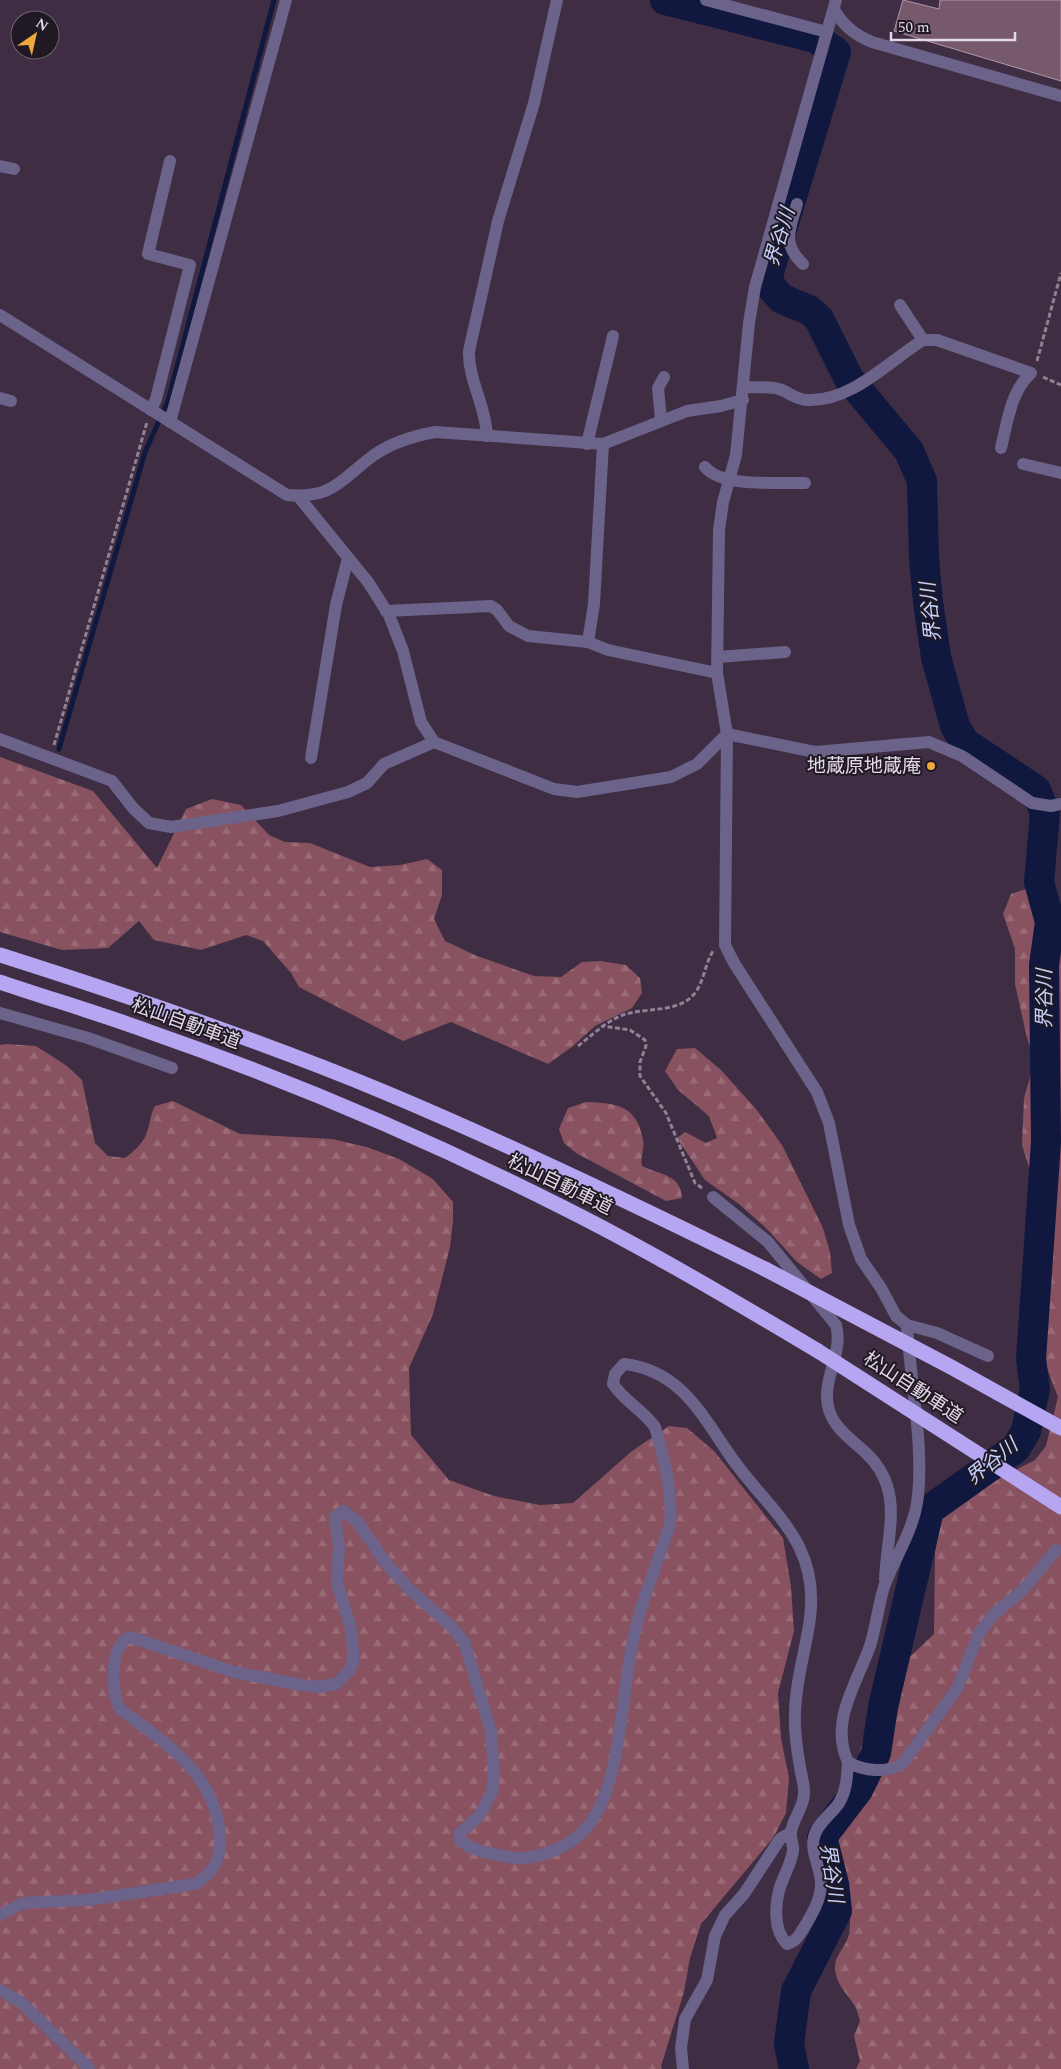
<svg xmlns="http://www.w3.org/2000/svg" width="1061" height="2069" viewBox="0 0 1061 2069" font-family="Spectral,'Noto Sans JP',serif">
	<defs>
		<pattern id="forest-firs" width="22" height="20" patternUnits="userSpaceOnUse" patternTransform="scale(1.25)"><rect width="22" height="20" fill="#895260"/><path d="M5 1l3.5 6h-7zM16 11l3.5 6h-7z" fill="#9a6a77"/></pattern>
	</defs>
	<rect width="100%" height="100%" fill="#3e2d43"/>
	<g fill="url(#forest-firs)">
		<path d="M0 757 93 791 157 868 186 809 212 799 241 805 269 835 285 842 310 843 370 867 400 865 427 859 442 870V895L434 919 445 941 477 956 534 976 561 977 582 962 600 961 626 965 640 978 642 993 632 1008 595 1026 573 1046 548 1064 451 1022 403 1041 299 987 291 973 263 941 246 935 201 950 154 940 139 921 108 948 62 950 0 932Z"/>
		<path d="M1026 889 1037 896 1061 949V2069H856L860 2061 854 2036 860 2021C858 2015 857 2008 853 2003 846 1993 836 1983 835 1969 834 1955 847 1946 849 1934 854 1903 839 1873 834 1843L878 1687 934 1634 935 1552 943 1513 983 1487 1035 1460 1046 1446 1058 1397 1042 1355 1050 1205 1031 1174 1022 1145 1024 1098 1035 1060 1027 1038 1015 984V949L1003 914 1011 894Z"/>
		<path d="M6 1044 36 1046 67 1066 82 1080 95 1143 108 1156 125 1158C135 1150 145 1142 148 1129 151 1120 150 1115 155 1106L173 1101 240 1134 332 1139 367 1147 399 1159 433 1179 453 1202V1221L450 1247 433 1314 409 1368 411 1435 449 1480 494 1496 540 1505 573 1503 632 1451 669 1426 687 1428 714 1451 783 1538 791 1587 794 1631 778 1693 781 1738 789 1778 786 1813 773 1838 701 1924 690 1958 684 1992 661 2066 662 2069H0V1045Z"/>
		<path d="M695 1048 721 1070 756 1109 782 1145 823 1228 830 1252 832 1273 821 1279 797 1262 767 1229 739 1204 705 1180 677 1138 685 1132 706 1143 717 1138 709 1116 678 1090 665 1071 677 1049Z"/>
		<path d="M586 1102C616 1103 637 1105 643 1140 645 1148 640 1157 642 1166 660 1175 681 1174 682 1198L666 1201 576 1153 564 1143 559 1129 568 1108Z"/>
	</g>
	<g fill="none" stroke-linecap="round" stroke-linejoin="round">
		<path stroke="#10183f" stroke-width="5" d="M59 749 145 452 168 401 274 0"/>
		<path stroke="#10183f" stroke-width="30" d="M665 0 815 38 836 52 768 275 771 287 782 299 809 310 819 319 849 379 909 451 922 481 924 558 928 602 936 657 955 726 965 743 1036 790 1045 813 1039 882 1050 922 1044 965 1046 1142 1031 1359 1035 1389 1026 1431 1016 1448 929 1510 883 1707 876 1753 858 1790 822 1837 834 1884 837 1911 796 1991 789 2044 794 2069"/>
	</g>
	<path fill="#765a6c" stroke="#b394a8" d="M903 0 939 9 940 0H1061V81L894 31Z"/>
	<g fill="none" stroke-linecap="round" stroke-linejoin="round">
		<g stroke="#908294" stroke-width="3" stroke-dasharray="5 2.5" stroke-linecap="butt">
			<path d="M1037 361 1061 273"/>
			<path d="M1043 377 1061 385"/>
			<path d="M54 745 147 422"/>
			<path d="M578 1046 603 1026"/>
			<path d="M702 1188 695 1183 666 1113 640 1076V1062L646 1046 645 1040 630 1030 603 1026C612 1020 620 1015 630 1013 651 1008 680 1012 695 993 704 981 705 964 713 951"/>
		</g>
		<g stroke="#6b638a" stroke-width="12">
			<path d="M706 0 827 32"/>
			<path d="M836 0 755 287 749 323 736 455 723 502 719 530 717 673 727 734 725 945 734 963 817 1092 829 1123 849 1225 861 1259 881 1288 896 1316 907 1325C910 1381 925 1448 917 1503 912 1533 894 1559 884 1587 878 1607 876 1627 870 1646 857 1683 829 1722 848 1762 863 1771 888 1774 903 1763L957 1689 979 1633 995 1613 1022 1591 1056 1550"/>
			<path d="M834 10C844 26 855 35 872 42L1061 96"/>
			<path d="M0 166 14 169"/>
			<path d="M797 204C790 229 781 243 803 264"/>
			<path d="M900 305 923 340"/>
			<path d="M0 315 287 495C334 499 341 479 374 455 393 442 413 436 435 432L603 444 687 411 721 406 743 400"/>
			<path d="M744 387C755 388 769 386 779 389 789 392 796 400 808 400 851 402 888 362 923 340H937L1031 373C1011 391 1007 423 1001 448"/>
			<path d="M0 398 11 401"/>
			<path d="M151 410 156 399 190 265 148 254 170 161"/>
			<path d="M661 420 658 388 664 377"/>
			<path d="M170 422 286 0"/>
			<path d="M487 436C486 406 468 380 469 351L498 221 534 103 557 0"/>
			<path d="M587 444 613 336"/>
			<path d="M1023 464 1061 473"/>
			<path d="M705 467C722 488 778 482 805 483"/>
			<path d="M298 496 368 582 389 615 403 651 421 722 434 742 554 789 577 792 671 777 697 764 727 734 815 752 929 742 962 756 1032 803 1051 806 1061 804"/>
			<path d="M386 611 491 606 497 610 509 626 528 636 588 642 608 650 717 673"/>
			<path d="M588 642 594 604 603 444"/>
			<path d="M718 657 785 652"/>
			<path d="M0 739 112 781 133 808 149 823 171 827 278 811 348 792 367 783 384 764 434 742"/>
			<path d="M311 758 336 605 348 558"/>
			<path d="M0 1013 88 1038 172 1068"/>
			<path d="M713 1197 768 1242 836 1325C844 1354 820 1381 829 1410 834 1428 853 1441 866 1453 905 1490 887 1532 885 1579"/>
			<path d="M907 1325 937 1333 988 1356"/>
			<path d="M0 1915 23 1903 88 1900 195 1884C213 1873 222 1859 220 1837 216 1774 167 1744 121 1710 110 1692 109 1646 130 1637L234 1672 301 1685 318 1687 336 1684 349 1671 353 1662V1650L351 1629 337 1583 339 1546 335 1517 343 1511 357 1521 385 1562 410 1590 452 1627 464 1642 491 1731 494 1773 492 1792 485 1806 478 1817 460 1833V1840C473 1852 492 1854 509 1857 525 1860 542 1856 557 1849 568 1844 579 1837 587 1827 622 1785 621 1694 633 1641 641 1601 657 1564 670 1525 673 1492 664 1459 655 1427 643 1410 624 1401 613 1384L615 1374 624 1364C679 1370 701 1413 729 1454 767 1510 820 1539 810 1618 806 1650 795 1682 795 1715 794 1732 797 1750 800 1767 801 1775 805 1786 804 1794 804 1807 792 1820 791 1833 790 1839 794 1845 793 1851 791 1864 784 1875 780 1887 775 1905 773 1930 787 1944 796 1942 800 1934 805 1926 812 1914 820 1901 821 1886 822 1869 810 1854 814 1837 817 1823 832 1814 839 1803 847 1790 847 1776 848 1762"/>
			<path d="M0 1990 22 2003 90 2069"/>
			<path d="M683 2069 681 2048 685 2019 707 1980 715 1936 725 1915 744 1894 780 1839 790 1833"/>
		</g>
		<g stroke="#b6a5f1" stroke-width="15">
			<path d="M0 955C129 996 259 1040 384 1092 513 1146 640 1207 765 1269"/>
			<path d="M0 982C50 999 101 1014 150 1032 291 1081 429 1140 562 1207 650 1251 734 1301 818 1351"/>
		</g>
		<g stroke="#b6a5f1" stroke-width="15">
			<path d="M765 1269 951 1367 1061 1428"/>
			<path d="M818 1351 1061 1507"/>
		</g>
	</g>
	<circle fill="#eea83c" stroke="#201923" stroke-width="2" cx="931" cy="766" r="5"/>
	<g text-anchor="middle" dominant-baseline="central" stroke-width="4" stroke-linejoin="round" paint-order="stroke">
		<g font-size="19" fill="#e3d8e7" stroke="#201923" text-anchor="end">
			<text x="921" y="766">地蔵原地蔵庵</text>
		</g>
		<g font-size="19" fill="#e3d8e7" stroke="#201923">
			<text transform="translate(186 1024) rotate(20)">松山自動車道</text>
			<text transform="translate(560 1185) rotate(26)">松山自動車道</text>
			<text transform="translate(913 1388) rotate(33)">松山自動車道</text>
		</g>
		<g font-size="20" font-style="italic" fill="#c4d2fe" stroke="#201923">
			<text transform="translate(780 237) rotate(-73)">界谷川</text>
			<text transform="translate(931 612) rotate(-96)">界谷川</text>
			<text transform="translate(1045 999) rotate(-90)">界谷川</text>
			<text transform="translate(992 1462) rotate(-39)">界谷川</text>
			<text transform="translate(831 1873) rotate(81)">界谷川</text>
		</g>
	</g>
	<g transform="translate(35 35) rotate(34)"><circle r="24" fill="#201923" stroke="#6e6571"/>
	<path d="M0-4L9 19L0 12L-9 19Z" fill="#eea83c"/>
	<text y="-8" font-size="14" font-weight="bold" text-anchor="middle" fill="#e3d8e7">N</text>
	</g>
	<path d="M891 32v8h124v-8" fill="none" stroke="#e3d8e7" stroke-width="2.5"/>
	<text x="898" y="32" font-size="15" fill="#e3d8e7" stroke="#201923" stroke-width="4" paint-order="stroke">50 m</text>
</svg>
